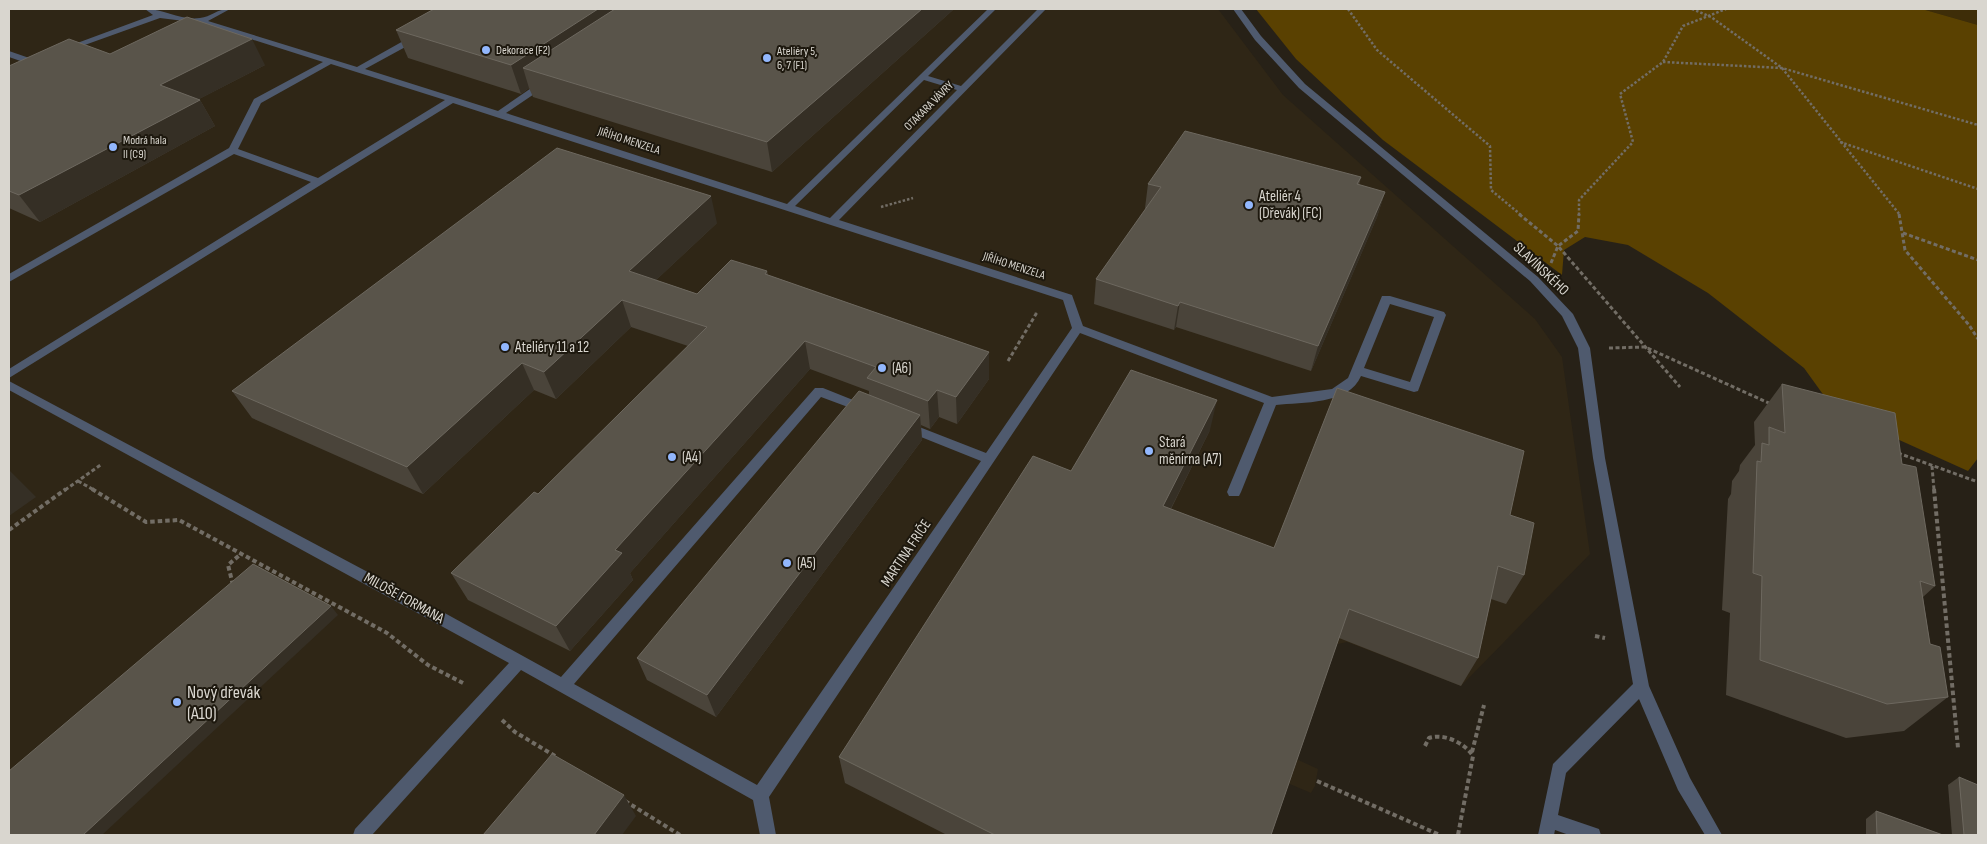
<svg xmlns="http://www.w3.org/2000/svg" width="1987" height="844" viewBox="0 0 1987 844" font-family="'Sofia Sans Condensed',sans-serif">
	<rect width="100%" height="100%" fill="#272117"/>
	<path fill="#2f2616" d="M9 9H1218L1283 95 1535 319 1562 357 1590 554 1461 686 1347 642 1334 645 1294 758 1318 769 1315 786 1311 793 1285 782 1267 835H9Z"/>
	<path fill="#3e2d08" d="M1922 9H1978V25Z"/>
	<path fill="#5a4101" d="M1256 9H1922L1978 25V458L1968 471 1835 411 1804 368 1708 293 1628 245 1585 237 1564 250 1562 275 1383 140 1296 59Z"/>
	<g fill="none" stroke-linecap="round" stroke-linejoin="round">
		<g stroke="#726d65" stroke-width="2.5" stroke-dasharray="2.5 2" stroke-linecap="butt">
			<path d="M1348 9 1377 50 1490 146 1491 190 1521 215"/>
			<path d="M1692 9 1711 17 1782 68 1900 215"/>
			<path d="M1663 62 1782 68 1978 125"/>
			<path d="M1840 142 1978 189"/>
			<path d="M881 207 913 198"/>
			<path d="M1579 215V200L1633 142 1620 94 1663 62 1683 26 1726 9"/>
		</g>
		<g stroke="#726d65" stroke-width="3" stroke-dasharray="4 2.5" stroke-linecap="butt">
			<path d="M1519 214 1558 246 1680 387"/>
			<path d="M1899 214 1905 250 1969 325 1978 339"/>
			<path d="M1903 233 1978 260"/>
			<path d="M1551 263 1558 246 1578 231 1579 214"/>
			<path d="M1609 348 1645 347 1771 404"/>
			<path d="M1008 361 1036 314H1033"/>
			<path d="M1898 453 1978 482"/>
			<path d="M1932 466 1934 490"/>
			<path d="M78 481 94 490"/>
			<path d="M65 490 102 464"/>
		</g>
		<g stroke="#726d65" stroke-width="4" stroke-dasharray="4.5 3" stroke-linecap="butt">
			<path d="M92 489 146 522 179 520 387 633 428 665 463 683"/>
			<path d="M1934 489 1958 748"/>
			<path d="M9 530 66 489"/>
			<path d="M233 585 228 565 242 553"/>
			<path d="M1595 636 1605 638"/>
			<path d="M502 720 515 732 555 756"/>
			<path d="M1425 746 1429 738C1444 733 1465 743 1473 756L1458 835"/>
			<path d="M1472 752 1484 705"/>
			<path d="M1317 781 1440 835"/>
			<path d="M625 801 680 835"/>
		</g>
		<g fill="#4f5a6e" fill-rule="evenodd">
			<path d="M145 9C162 8 181 21 200 18 211 17 216 9 230 9L208 21 357 67 414 35H420V39L365 69 498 111 540 82H546V86L506 113 787 204 988 9H996L928 76 961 86 1038 9H1046L839 220 1072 295 1083 326 1272 397 1332 389 1348 378 1382 296H1390L1444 312 1446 315 1418 391 1414 392 1361 376C1349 405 1302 402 1276 405L1241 492 1239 496H1229L1227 492 1264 403 1080 333 769 797 776 835H760L753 800 521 670 372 835H353L355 829 509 663 9 390V381L441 611 561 677 815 388H823L868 406 870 409 864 413 821 397 574 684 757 785 981 461 901 429 899 426 901 423H909L986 453 1072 328 1063 300 453 103 9 378V369L311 182 234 154 9 282V274L229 148 254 99 323 62 200 23 160 18 68 51 61 49 153 15ZM331 64 445 100 318 178 238 149 261 103ZM924 80 957 90 830 218 795 206ZM1390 304 1434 317 1410 382 1364 368Z"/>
			<path d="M9 51 35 60 36 62 32 65 9 57Z"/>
		</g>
		<path fill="#4f5a6e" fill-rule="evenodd" d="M1233 9H1241L1261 36 1305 84 1538 277 1573 314 1590 348 1605 458 1649 686 1690 778 1722 835H1705L1678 790 1639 699 1566 773 1558 815 1599 829 1601 835H1569L1555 830 1554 835H1538L1553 764 1633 684 1593 458 1578 348 1562 316 1530 281 1299 88 1255 40Z"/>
	</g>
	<g fill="#4a443a">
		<path d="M954 9 772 172 533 97 529 88 521 94 408 58 396 30Z"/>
		<path d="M110 54 265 65 199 99 200 100 215 126 40 222 9 208V66Z"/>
		<path d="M1361 177 1359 185 1385 192 1377 217 1311 371 1176 327 1174 330 1094 304 1096 279 1146 209 1145 208 1148 184Z"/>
		<path d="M717 223 656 280 697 294 767 271 768 275 989 352V379L957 424 939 417 930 429 921 425 922 440 716 717 647 680 637 658 869 395V391L810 369 630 573 633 580 570 651 468 600 451 573 538 494 688 346 631 327 556 399 534 390 423 494 252 418 232 391Z"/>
		<path d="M1782 384 1902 464 1935 586 1923 597 1930 644 1948 697 1904 731 1846 738 1726 695 1730 613 1722 610 1728 499 1731 494 1732 481 1739 471 1740 465 1755 445 1754 422Z"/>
		<path d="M1210 430 1171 509 1274 548 1510 515 1524 575 1506 604 1491 599 1478 658 1461 686 1339 638 1271 835H947L845 783 839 757Z"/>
		<path d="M1959 777 1978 835H1952L1948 785Z"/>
		<path d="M1876 811 1943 835H1866V819Z"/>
	</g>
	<g fill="#352f25">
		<path d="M598 9H648L523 68 529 88 521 94 511 65Z"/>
		<path d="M922 9H954L772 172 767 142Z"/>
		<path d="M252 39 265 65 176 111 160 85Z"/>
		<path d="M200 100 215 126 40 222 19 195Z"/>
		<path d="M1385 192 1377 217 1311 371 1318 346Z"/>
		<path d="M711 196 717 223 637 298 629 271Z"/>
		<path d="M622 300 631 327 556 399 544 372Z"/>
		<path d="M1180 302 1176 327 1174 330 1178 306Z"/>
		<path d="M805 341 810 369 630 573 633 580 570 651 556 626 615 550Z"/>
		<path d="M989 352V379L957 424 956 397Z"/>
		<path d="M522 363 534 390 423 494 407 467Z"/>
		<path d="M937 390 939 417 930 429 928 401Z"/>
		<path d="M1217 400 1210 430 1157 536 1163 506Z"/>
		<path d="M920 415 922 440 716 717 707 695Z"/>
		<path d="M9 470 36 497 9 516Z"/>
		<path d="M331 606 338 615 102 835H83Z"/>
		<path d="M624 795 636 816 622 835H594Z"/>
	</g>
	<g fill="#59544a" stroke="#6d685f">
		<path d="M434 9H598L511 65 396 30Z"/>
		<path d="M615 9H922L767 142 523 68Z"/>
		<path d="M187 17 252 39 160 85 200 100 19 195 9 191V66L69 39 110 54Z"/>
		<path d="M1185 131 1361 177 1357 184 1385 192 1318 346 1180 302 1178 306 1096 279 1161 187 1148 184Z"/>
		<path d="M557 148 711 196 629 271 697 294 731 260 767 271 765 274 989 352 956 397 937 390 928 401 867 378 876 367 805 341 615 550 622 553 556 626 451 573 534 492 538 494 707 327 622 300 544 372 522 363 407 467 232 391Z"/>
		<path d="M1131 370 1217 400 1163 506 1274 548 1337 388 1524 451 1510 515 1534 523 1524 575 1498 566 1478 658 1349 609 1271 835H995L839 757 1033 456 1071 471Z"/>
		<path d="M1782 384 1895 413 1902 464 1916 467 1935 586 1920 581 1930 644 1940 647 1948 697 1887 704 1760 660 1762 576 1753 573 1757 461 1761 462 1762 443 1769 445V427L1785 433Z"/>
		<path d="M859 391 920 415 707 695 637 658Z"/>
		<path d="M253 564 331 606 83 835H9V771Z"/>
		<path d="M552 754 624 795 594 835H483Z"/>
		<path d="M1959 777 1978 785V835H1964Z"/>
		<path d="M1876 811 1943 835H1877Z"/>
	</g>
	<g fill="#92b7fd" stroke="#1d180e" stroke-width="2">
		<circle cx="486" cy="50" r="5"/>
		<circle cx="767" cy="58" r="5"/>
		<circle cx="113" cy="147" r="5"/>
		<circle cx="1249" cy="205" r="5"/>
		<circle cx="505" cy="347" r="5"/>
		<circle cx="882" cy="368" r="5"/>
		<circle cx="1149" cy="451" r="5"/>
		<circle cx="672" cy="457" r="5"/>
		<circle cx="787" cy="563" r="5"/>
		<circle cx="177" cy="702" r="5"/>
	</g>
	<g text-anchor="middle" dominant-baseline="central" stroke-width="4" stroke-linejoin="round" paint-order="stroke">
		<g font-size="12" fill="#d9d6cf" stroke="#1d180e" text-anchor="start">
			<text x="496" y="50">Dekorace (F2)</text>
			<text x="777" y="51">Ateliéry 5,<tspan x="777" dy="14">6, 7 (F1)</tspan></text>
			<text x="123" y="140">Modrá hala<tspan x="123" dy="14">II (C9)</tspan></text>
		</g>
		<g font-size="12" fill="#d9d6cf" stroke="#1d180e">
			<text transform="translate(929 106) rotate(-45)">OTAKARA VÁVRY</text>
			<text transform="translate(629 141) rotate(18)">JIŘÍHO MENZELA</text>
			<text transform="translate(1014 266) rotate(18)">JIŘÍHO MENZELA</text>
		</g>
		<g font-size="15" fill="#d9d6cf" stroke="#1d180e" text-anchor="start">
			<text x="1259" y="196">Ateliér 4<tspan x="1259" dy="17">(Dřevák) (FC)</tspan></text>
			<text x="515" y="347">Ateliéry 11 a 12</text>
			<text x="892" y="368">(A6)</text>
			<text x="1159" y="442">Stará<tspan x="1159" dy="17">měnírna (A7)</tspan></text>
			<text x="682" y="457">(A4)</text>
			<text x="797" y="563">(A5)</text>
		</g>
		<g font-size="15" fill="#d9d6cf" stroke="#1d180e">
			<text transform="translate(1541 269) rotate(43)">SLAVÍNSKÉHO</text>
			<text transform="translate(906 553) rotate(-56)">MARTINA FRIČE</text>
			<text transform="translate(404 598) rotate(29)">MILOŠE FORMANA</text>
		</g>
		<g font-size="18" fill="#d9d6cf" stroke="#1d180e" text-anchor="start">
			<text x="187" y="692">Nový dřevák<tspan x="187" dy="21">(A10)</tspan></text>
		</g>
	</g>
	<rect width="1987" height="844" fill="none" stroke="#d9d6cf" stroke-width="20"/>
</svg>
